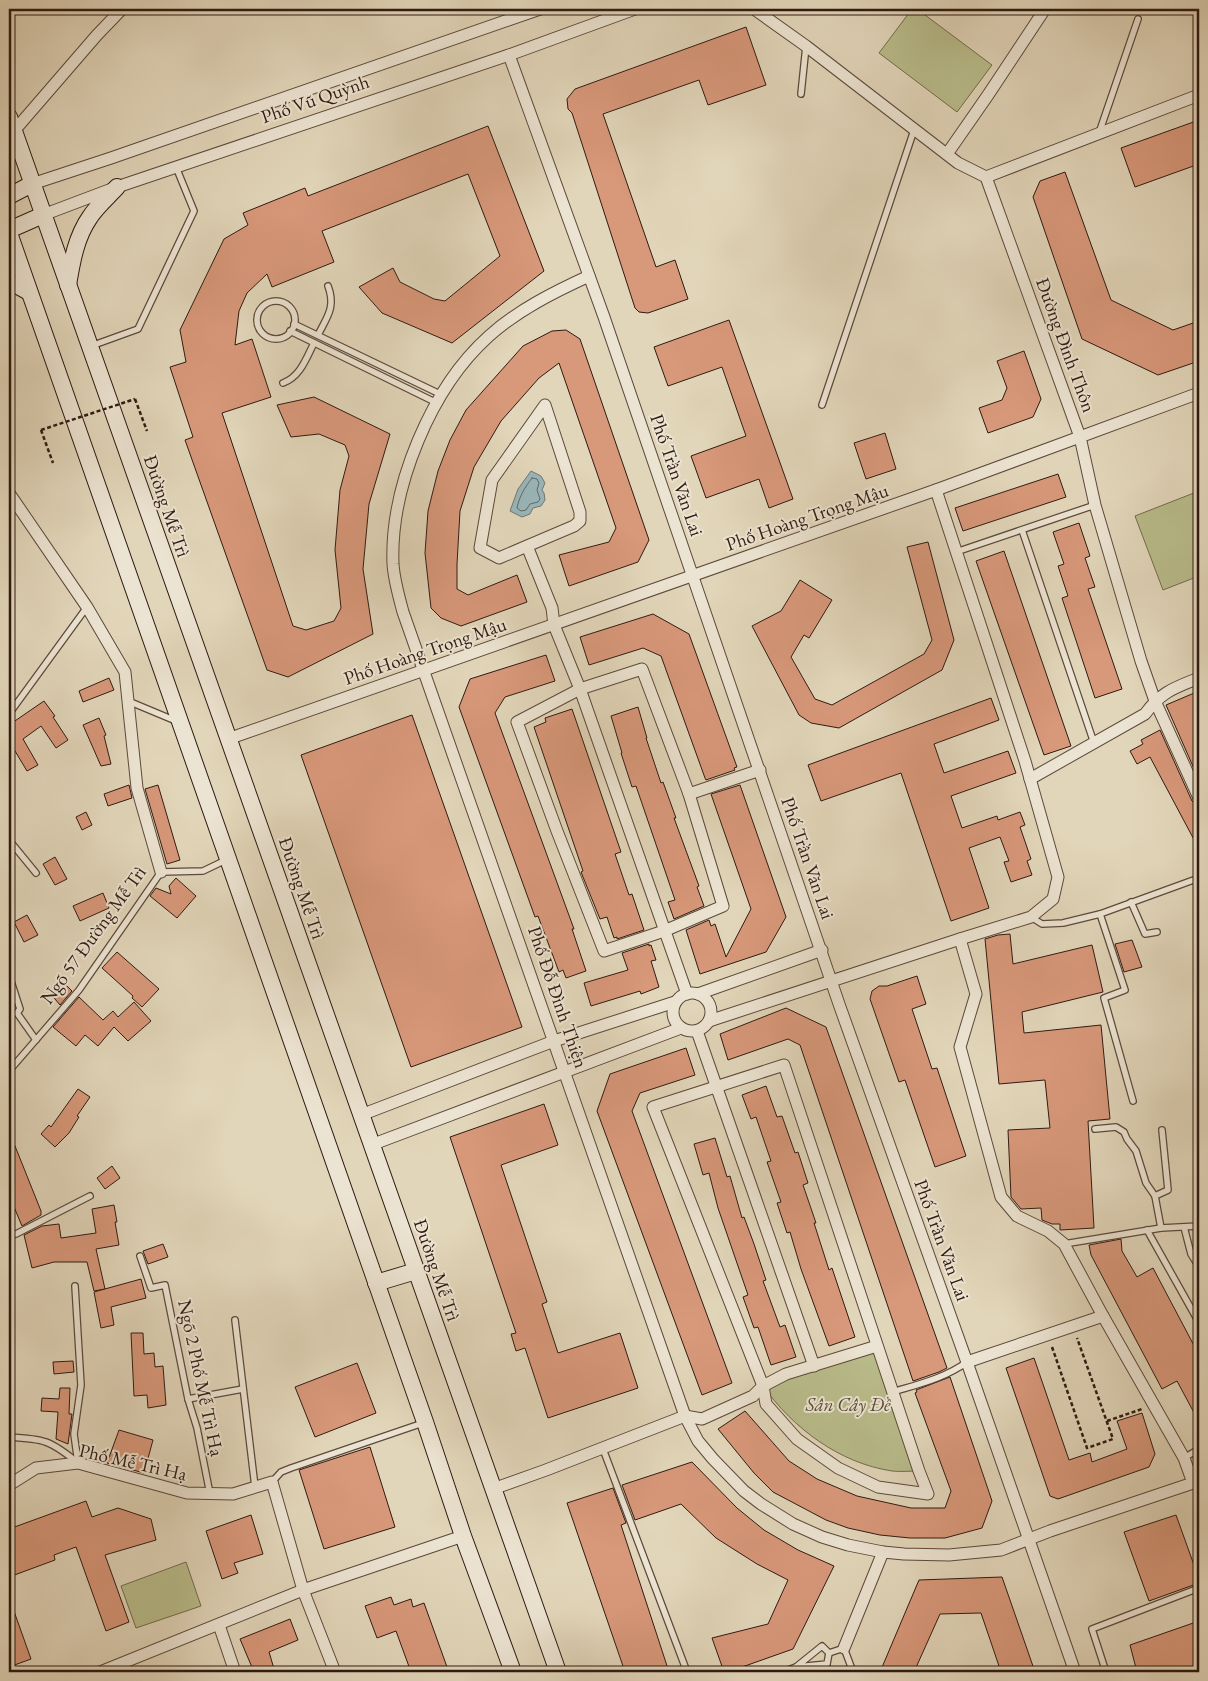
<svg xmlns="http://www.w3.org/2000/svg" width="1208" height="1681" viewBox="0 0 1208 1681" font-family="'EB Garamond',serif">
	<rect width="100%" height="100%" fill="#e2d6ba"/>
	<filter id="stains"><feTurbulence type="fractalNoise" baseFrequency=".004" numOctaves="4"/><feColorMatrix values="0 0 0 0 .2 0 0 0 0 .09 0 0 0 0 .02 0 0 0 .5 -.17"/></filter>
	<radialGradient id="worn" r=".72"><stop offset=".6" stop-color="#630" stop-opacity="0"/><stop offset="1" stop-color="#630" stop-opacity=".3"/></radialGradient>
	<g fill="#b9bc8b" stroke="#746b4e">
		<path d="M912 9H917L992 65 957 112 879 53Z"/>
		<path d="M1199 491V576L1163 590 1135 516Z"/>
		<path d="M877 1346 919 1471C910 1471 900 1472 892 1471 839 1463 793 1428 763 1386Z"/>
		<path d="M186 1562 201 1606 136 1628 121 1586Z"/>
	</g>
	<path fill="#99b6ba" stroke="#6f7877" d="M531 471 541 476 545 483 542 490 544 493 545 500 541 506 533 508 530 514 522 517 510 511 518 489Z"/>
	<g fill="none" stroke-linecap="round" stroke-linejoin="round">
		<path stroke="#646866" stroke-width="1" d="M532 478 537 479 539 483 537 490 540 499 538 502 530 504 526 510 521 511 517 508C519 497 525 487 532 478Z"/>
	</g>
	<g fill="#d8987a" stroke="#2f1a12">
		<path d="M746 27 766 85 708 105 699 80 603 114 656 267 675 260 688 299 648 313 639 312 635 308 572 113 568 109 567 99 575 89Z"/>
		<path d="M1199 120V164L1135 187 1121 148Z"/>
		<path d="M488 126 544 271 452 343 382 313 359 287 393 268 400 282 434 299 445 301 500 256 468 174 322 231 334 262 272 287 267 274 247 293 239 311 235 345 252 339 271 397 222 413 293 626 306 630 334 621 341 608 335 550 340 490 349 456 345 445 319 434 291 437 277 405 314 397 390 434 369 504 363 569 373 634 288 677 267 670 185 440 193 437 170 367 186 362 180 330 224 239 248 225 243 213 305 188 308 196Z"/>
		<path d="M1065 172 1111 300 1173 330 1199 321V361L1158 375 1082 339 1033 197 1040 181Z"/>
		<path d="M729 320 793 499 769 508 759 479 706 498 691 456 746 436 722 367 668 386 654 347Z"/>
		<path d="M566 330 580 339 649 540 638 562 569 586 559 555 609 542 616 528 559 363 539 378 501 421 474 467 460 511 457 564V589L468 595 517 575 527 602 461 626 441 618 431 608 425 553 428 511 438 471 450 440 466 410 523 346 552 331Z"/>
		<path d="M1024 351 1041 399 1033 417 988 433 979 408 1002 400 1007 388 997 361Z"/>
		<path d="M885 433 896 469 866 479 854 443Z"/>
		<path d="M1058 474 1066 497 963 531 955 508Z"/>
		<path d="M1079 523 1090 556 1085 558 1095 587 1088 589 1122 689 1095 698 1062 598 1068 596 1058 566 1064 564 1053 532Z"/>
		<path d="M928 542 954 640 942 670 839 728 811 723 799 715 752 626 781 611 800 580 832 600 809 638 804 635 791 657 815 699 832 705 924 654 932 640 907 547Z"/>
		<path d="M1004 551 1071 746 1044 755 976 561Z"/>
		<path d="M653 614 689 634 737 767 734 768 735 770 706 780 705 778 661 656 643 648 589 665 580 637Z"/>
		<path d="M546 655 555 681 505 697 495 713 574 929H572L586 971 566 978 563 970 559 972 538 916 535 917 459 707 470 679Z"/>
		<path d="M109 678 114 690 83 702 79 691Z"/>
		<path d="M1199 691V780L1166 705Z"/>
		<path d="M991 698 999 720 934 744 944 773 1008 751 1016 773 951 796 962 828 997 816 998 820 1020 812 1025 825 1020 827 1031 859 1027 861 1032 875 1011 882 1004 862 1009 861 1000 837 969 848 989 908 951 921 901 773 821 801 808 765Z"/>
		<path d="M44 701 55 716 53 717 68 740 56 748 41 726 23 739 38 765 27 771 9 741V725Z"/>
		<path d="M638 707 647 738H646L661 783 663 782 676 818H674L699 886 697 887 704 906 674 919 668 902 675 900 636 786 632 787 621 753H622L611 716Z"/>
		<path d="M572 709 621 852 615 854 629 895 632 894 644 930 617 939V937L614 938 607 917 600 919 581 872 583 871 534 727 546 722 545 718Z"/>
		<path d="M412 715 522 1027 411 1067 301 755Z"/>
		<path d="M99 718 106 735 104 736 111 764 101 766 83 725Z"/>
		<path d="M1160 730 1192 801 1195 804 1199 805V849L1150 757 1137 764 1130 751 1143 744 1141 740Z"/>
		<path d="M129 785 132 798 108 806 104 794Z"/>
		<path d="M158 785 180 860 167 864 145 789Z"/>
		<path d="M740 785 786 917 766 952 700 974 686 930 709 920 711 926 715 924 726 957 751 909 711 794Z"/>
		<path d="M86 812 92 825 82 830 76 817Z"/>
		<path d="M55 857 67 879 55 885 43 864Z"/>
		<path d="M176 878 196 896 177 918 150 896 156 888 171 894 169 886Z"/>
		<path d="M103 893 109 908 80 921 73 906Z"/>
		<path d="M27 915 38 935 24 942 14 922Z"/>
		<path d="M1010 934 1013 964 1092 945 1103 992 1022 1012 1024 1033 1101 1025 1110 1119 1088 1121 1094 1228 1060 1230V1224H1052L1042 1220 1041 1208 1021 1209 1011 1197 1008 1130 1050 1128 1045 1080 999 1084 985 939 998 935Z"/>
		<path d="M1132 940 1142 967 1124 972 1115 944Z"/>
		<path d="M649 944V946L651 945 656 960 651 961 659 987 641 994 640 991 591 1006 584 983 628 970 622 953Z"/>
		<path d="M117 952 159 989 142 1007 132 998 133 996 102 968Z"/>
		<path d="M917 976 926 1004 912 1009 932 1069 937 1068 966 1156 935 1167 905 1080 899 1082 870 999 872 991 879 986H887Z"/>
		<path d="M63 982 72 991 60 1005 50 993Z"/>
		<path d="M79 997 103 1020 113 1011 118 1017 134 1002 151 1021 128 1041 114 1027 98 1046 85 1035 76 1046 53 1027Z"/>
		<path d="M786 1008 826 1027 947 1368 939 1372 913 1381 800 1045 788 1039 728 1060 720 1034Z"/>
		<path d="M686 1048 695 1075 640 1093 632 1111 732 1383 702 1395 597 1111 610 1074Z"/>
		<path d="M766 1086 777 1117 782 1116 795 1153 798 1152 808 1183 803 1185 816 1223H814L829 1270 832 1268 855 1337 829 1346 801 1269 790 1232 787 1233 777 1203 781 1202 767 1162 771 1161 756 1117 751 1119 742 1095Z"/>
		<path d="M78 1089 90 1097 77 1116 79 1117 69 1133 55 1147 41 1134 49 1125 51 1127Z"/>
		<path d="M544 1104 558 1145 501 1165 547 1302 542 1304 558 1353 620 1333 638 1388 548 1418 525 1348 516 1351 511 1334 516 1333 450 1137Z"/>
		<path d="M9 1131 41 1211V1215L22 1226 9 1195Z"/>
		<path d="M715 1138 727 1177 730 1176 742 1218 744 1217 754 1244 766 1280 763 1281 780 1327 785 1325 796 1357 771 1365 758 1327 754 1328 743 1297 748 1295 718 1208 709 1173 703 1175 694 1144Z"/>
		<path d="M112 1166 120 1178 105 1189 97 1178Z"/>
		<path d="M114 1205 117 1222H115L119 1245 96 1249 105 1289 94 1291 87 1262H54L32 1268 24 1235 42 1226 59 1224 61 1238 96 1233 92 1209Z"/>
		<path d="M1121 1239 1122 1251 1137 1277 1153 1268 1199 1355V1422L1177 1381 1162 1389 1091 1255 1089 1245Z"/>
		<path d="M163 1244 168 1257 148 1264 143 1251Z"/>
		<path d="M141 1279 146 1298 111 1307 114 1325 101 1328 94 1292Z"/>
		<path d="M131 1333H143L144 1354 154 1353 155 1367 163 1366 166 1405 148 1408 147 1395 134 1396Z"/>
		<path d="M1034 1358 1069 1460 1090 1453 1092 1462 1127 1449 1117 1421 1142 1413 1155 1454 1149 1467 1058 1499 1050 1496 1006 1368Z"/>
		<path d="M73 1361 74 1372 54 1374 53 1362Z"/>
		<path d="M357 1363 376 1413 315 1437 295 1387Z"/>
		<path d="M950 1377 992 1501 982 1528 945 1538H910L880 1535 848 1528 826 1520 773 1492 754 1473 718 1429 745 1411 789 1461 817 1479 857 1496 911 1508H945L951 1491 915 1393 917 1392 916 1390Z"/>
		<path d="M60 1388H70L69 1414H72L68 1444 56 1439 58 1412 41 1411 42 1398 59 1399Z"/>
		<path d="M119 1430 153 1440 144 1473 107 1463Z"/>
		<path d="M370 1447 395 1527 324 1549 299 1470Z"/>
		<path d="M692 1462 737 1508 764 1530 798 1550 834 1566 793 1649 728 1672H724L712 1638 768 1624 788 1580 757 1564 716 1538 681 1504 635 1520 622 1485Z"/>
		<path d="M613 1488 626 1523 621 1525 669 1672H625L567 1503Z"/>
		<path d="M86 1501 92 1517 118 1508 151 1519 156 1540 105 1555 129 1622 106 1631 76 1547 54 1555 55 1560 9 1577V1529Z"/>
		<path d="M251 1515 263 1554 234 1563 238 1573 222 1579 206 1531Z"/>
		<path d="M1176 1515 1199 1579V1583L1149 1601 1124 1532Z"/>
		<path d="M1002 1577 1035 1672H1001L981 1613 940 1614 914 1672H880L919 1580Z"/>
		<path d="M391 1597 394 1605 411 1599 413 1607 424 1603 447 1667 432 1672H411L396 1631 377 1638 365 1606Z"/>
		<path d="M9 1600H10L31 1659 9 1667Z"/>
		<path d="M290 1619 298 1640 269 1652 275 1672H254L240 1639Z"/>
		<path d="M1199 1621V1672H1137L1130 1645Z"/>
	</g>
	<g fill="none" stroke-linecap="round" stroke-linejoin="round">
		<defs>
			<g id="lane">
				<path d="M801 94 806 46"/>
				<path d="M1099 133 1138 19"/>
				<circle cx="276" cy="320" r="19"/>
				<path d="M294 324 442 395"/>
				<path d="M290 331 437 403"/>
				<path d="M318 335C327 317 336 307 328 286"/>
				<path d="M91 346 138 329 194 211 176 167"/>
				<path d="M283 383C300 377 306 359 314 343"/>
				<path d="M822 405 914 130"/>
				<path d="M1022 530 1094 743"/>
				<path d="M956 552 1095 505"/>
				<path d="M128 701 176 721"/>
				<path d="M9 714 87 607"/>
				<path d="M9 840 36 873"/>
				<path d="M1131 902 1145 934 1157 932"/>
				<path d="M1100 914 1125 990 1104 998 1133 1101"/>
				<path d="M1031 917 1042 924 1063 923 1100 914 1199 878"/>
				<path d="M9 975 20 1009 17 1013 36 1040"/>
				<path d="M9 1071 79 990 161 872 203 871 228 859"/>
				<path d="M1095 1129 1116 1127 1124 1132 1127 1139 1136 1151 1146 1183 1155 1196 1161 1228"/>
				<path d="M1155 1196 1168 1190 1162 1130"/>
				<path d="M1184 1227 1191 1254 1199 1267"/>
				<path d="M1147 1230 1197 1319"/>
				<path d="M9 1235 16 1234 90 1196"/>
				<path d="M1064 1244 1161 1228 1199 1226"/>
				<path d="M140 1256 151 1288 165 1285 188 1399 197 1428 210 1494"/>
				<path d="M75 1286 81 1385 74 1434 78 1463"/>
				<path d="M235 1320 255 1487"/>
				<path d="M893 1392C919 1384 945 1378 967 1362"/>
				<path d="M188 1399 243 1389"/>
				<path d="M9 1437C44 1439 50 1440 78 1463"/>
				<path d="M603 1449 687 1672"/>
				<path d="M1184 1458 1199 1449"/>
				<path d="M272 1482 281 1472 291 1468 423 1423"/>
				<path d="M829 1653 844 1648 853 1672"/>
				<path d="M796 1667 822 1646 829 1653"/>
				<path d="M782 1672 796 1667 827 1664 829 1653"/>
				<path d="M1106 1672 1092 1629 1199 1588"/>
			</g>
			<g id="street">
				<path d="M754 9 806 46 958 163 986 177 1080 437 1095 505 1141 661 1155 701 1199 798"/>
				<path d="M509 55 604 317 839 1004 969 1368 1075 1672"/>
				<path d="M14 131 97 35 122 9"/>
				<path d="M947 154 988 95 1043 12"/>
				<path d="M986 177 1199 95"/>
				<path d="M32 184 111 158 540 9"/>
				<path d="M43 215 117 187 509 55 635 9"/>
				<path d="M589 276C554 292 518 310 489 336 431 388 390 487 393 564 394 580 399 597 403 612L685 1416 698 1441 713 1459 744 1491 761 1504 793 1524 822 1537 848 1545 883 1552 904 1554 949 1555 1001 1550 1050 1531 1193 1483 1184 1458 1103 1316 967 1362"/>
				<path d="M9 493 87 607 125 672 137 788 161 872"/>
				<path d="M527 546 499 558 480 548 492 480 545 405 580 512V521L574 526 527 546 552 608 554 625 580 689 687 994"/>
				<path d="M642 669 689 794 723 906 664 931 604 951 557 831 517 722 580 689Z"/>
				<path d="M228 739 936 490 1199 393"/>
				<path d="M1030 779 1145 714C1161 692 1174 688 1199 678"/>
				<path d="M689 794 760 770"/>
				<path d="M960 939 976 994 960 1047 1001 1197 1017 1216 1048 1231 1064 1244 1103 1316"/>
				<circle cx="692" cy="1012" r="19"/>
				<path d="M698 994 822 950"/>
				<path d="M709 1021 960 939 1031 917 1053 899 1058 877 1025 761 936 490"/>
				<path d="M697 1031 814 1366"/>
				<path d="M784 1065 919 1471 928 1494 878 1487 838 1468 797 1439 766 1404 763 1386 653 1107Z"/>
				<path d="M361 1115 554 1041 675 1002"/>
				<path d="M371 1145 681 1028"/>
				<path d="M9 1485 36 1468 78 1463 187 1493 233 1494 272 1482 303 1590 463 1536"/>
				<path d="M493 1489 546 1470 685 1416 702 1419 753 1396 763 1386 786 1374 877 1346"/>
				<path d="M219 1625 235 1672"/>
				<path d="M844 1648 883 1552"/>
				<path d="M100 1672 303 1590 335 1672"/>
			</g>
			<g id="secondary">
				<path d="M9 117 558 1672"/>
				<path d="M9 196 32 184"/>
				<path d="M9 230 43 215"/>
				<path d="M9 233 425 1422 463 1536 513 1672"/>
				<path d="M9 281 29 292"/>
				<path d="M68 285C72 261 76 237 90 217 97 206 108 197 117 187"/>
				<path d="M376 1283 416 1271"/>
			</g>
		</defs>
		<use href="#lane" stroke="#5c493c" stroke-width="8"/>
		<use href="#street" stroke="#5c493c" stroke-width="13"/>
		<use href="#secondary" stroke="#2f1a12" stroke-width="18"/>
		<g stroke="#2f1a12" stroke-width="2.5" stroke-dasharray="4 2.5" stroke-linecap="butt">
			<path d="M135 399 147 431"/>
			<path d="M41 430 53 463"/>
			<path d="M1052 1347 1087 1448 1113 1439 1077 1338"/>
			<path d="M1107 1421 1142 1409"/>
		</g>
		<use href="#lane" stroke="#ece4d2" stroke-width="5.5"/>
		<use href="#street" stroke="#ece4d2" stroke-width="11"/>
		<use href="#secondary" stroke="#ece4d2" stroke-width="16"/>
		<path stroke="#2f1a12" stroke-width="2.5" stroke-dasharray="4 2.5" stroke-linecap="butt" d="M41 430 135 399"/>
	</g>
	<g text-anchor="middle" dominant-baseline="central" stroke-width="4" stroke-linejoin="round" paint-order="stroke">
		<g font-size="19" fill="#2f1a12" stroke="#ece4d2">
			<text transform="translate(315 99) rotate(-19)">Phố Vũ Quỳnh</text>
			<text transform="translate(1066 345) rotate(70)">Đường Đình Thôn</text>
			<text transform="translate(677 475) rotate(71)">Phố Trần Văn Lai</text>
			<text transform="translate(167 506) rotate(71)">Đường Mễ Trì</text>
			<text transform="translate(807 517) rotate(-19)">Phố Hoàng Trọng Mậu</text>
			<text transform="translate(425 651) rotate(-19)">Phố Hoàng Trọng Mậu</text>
			<text transform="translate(808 858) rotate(71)">Phố Trần Văn Lai</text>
			<text transform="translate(302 888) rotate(71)">Đường Mễ Trì</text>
			<text transform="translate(93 935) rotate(-54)">Ngõ 57 Đường Mễ Trì</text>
			<text transform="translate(558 997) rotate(71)">Phố Đỗ Đình Thiện</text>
			<text transform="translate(942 1240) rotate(70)">Phố Trần Văn Lai</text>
			<text transform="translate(437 1270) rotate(71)">Đường Mễ Trì</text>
			<text transform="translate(201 1378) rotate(78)">Ngõ 2 Phố Mễ Trì Hạ</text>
			<text transform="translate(133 1462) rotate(13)">Phố Mễ Trì Hạ</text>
		</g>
		<g font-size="19" font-style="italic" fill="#584b36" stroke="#ece4d2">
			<text x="848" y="1404">Sân Cây Đề</text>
		</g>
	</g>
	<rect width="1208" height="1681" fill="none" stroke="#e2d6ba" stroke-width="30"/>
	<rect x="10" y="10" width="1188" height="1661" fill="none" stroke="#2f1a12" stroke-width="2.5"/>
	<rect x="15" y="15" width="1178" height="1651" fill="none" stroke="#2f1a12"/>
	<rect width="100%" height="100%" filter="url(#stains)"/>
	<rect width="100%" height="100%" fill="url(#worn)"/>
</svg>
